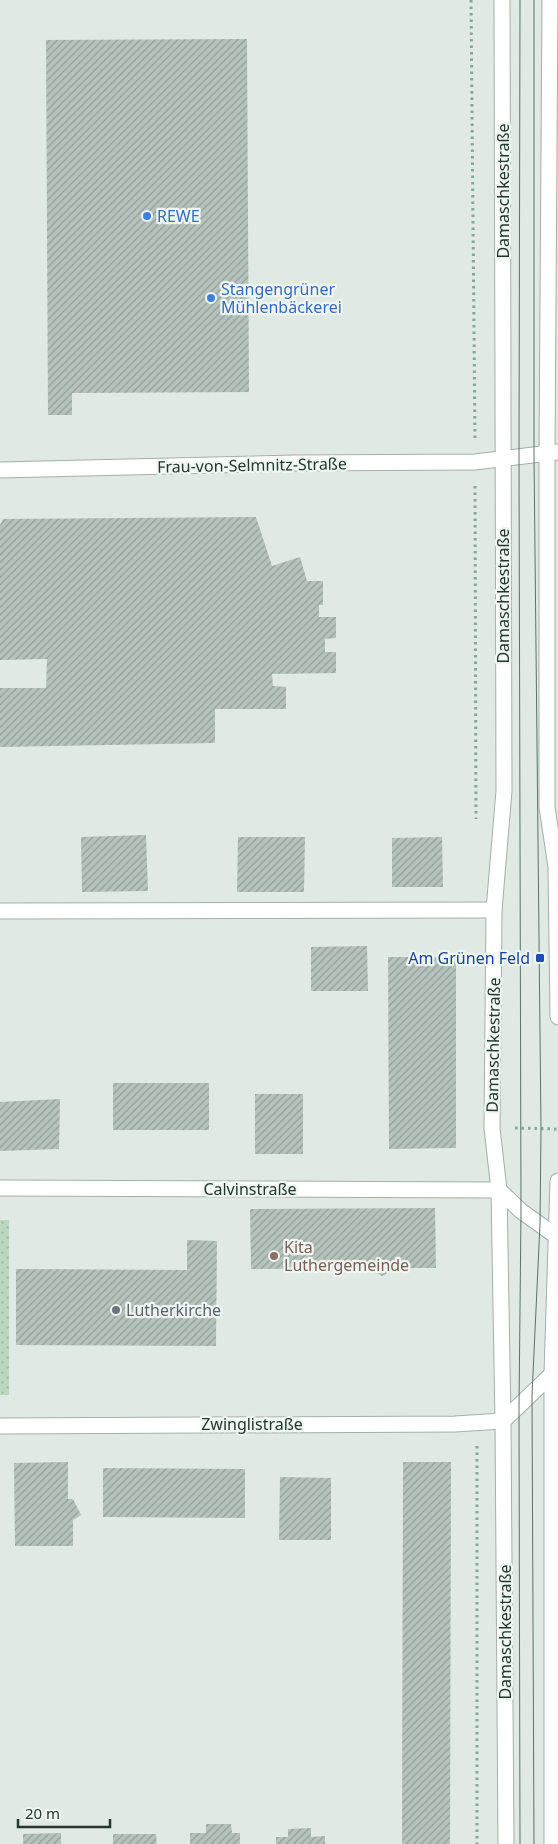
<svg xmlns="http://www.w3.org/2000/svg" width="558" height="1844" viewBox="0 0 558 1844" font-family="'Noto Sans',sans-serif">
	<defs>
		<pattern id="grass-dots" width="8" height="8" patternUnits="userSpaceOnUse" patternTransform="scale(1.25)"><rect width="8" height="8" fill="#bbd7bf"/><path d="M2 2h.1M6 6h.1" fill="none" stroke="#a0b9a4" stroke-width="1.8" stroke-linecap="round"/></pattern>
		<pattern id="building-hatch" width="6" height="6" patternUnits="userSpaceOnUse" patternTransform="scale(1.25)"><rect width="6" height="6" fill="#b5c3bc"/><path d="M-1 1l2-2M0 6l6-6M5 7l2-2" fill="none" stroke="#939f99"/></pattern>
	</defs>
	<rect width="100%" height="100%" fill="#e0e9e3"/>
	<rect fill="url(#grass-dots)" x="0" y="1220" width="9" height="175"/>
	<g fill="url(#building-hatch)">
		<path d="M247 39 249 392 72 393V415H48L46 40Z"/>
		<path d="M256 517 272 566 300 557 307 581H323V605H319V617H336V638L325 639V652H336V673L272 674 273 686 286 687V709H215V743L0 747V688H46L47 659 0 660V525L3 519Z"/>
		<path d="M146 835 148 891 82 892 81 837Z"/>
		<path d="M238 837H305L304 892H237Z"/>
		<path d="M442 837 443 887H392V838Z"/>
		<path d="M367 946 368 991H311V947Z"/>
		<path d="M388 957H456V1148L389 1149Z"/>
		<rect x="113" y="1083" width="96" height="47"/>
		<rect x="255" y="1094" width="48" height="60"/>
		<path d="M60 1099 59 1149 0 1151V1102Z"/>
		<path d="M435 1208 436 1268H392V1271L382 1276 373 1271V1268L251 1269 250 1209Z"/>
		<path d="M187 1240 217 1241 216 1346 16 1345V1269L187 1270Z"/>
		<path d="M68 1462V1499H73L81 1515 73 1520V1546H15L14 1463Z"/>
		<path d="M403 1462H451L450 1844H402Z"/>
		<path d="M103 1468 245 1469V1518L103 1517Z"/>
		<path d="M280 1477 331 1478V1540H279Z"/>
		<path d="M206 1824H231L232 1833H240V1844H190V1833H206Z"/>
		<path d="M311 1828V1837L325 1836V1844H276V1837H288V1829Z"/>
		<path d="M61 1833V1844H23V1834Z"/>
		<path d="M113 1834H156L157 1844H113Z"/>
	</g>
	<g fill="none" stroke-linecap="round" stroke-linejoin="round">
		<defs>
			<g id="minor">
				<path d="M502 0 504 791 494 910 492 1128 499 1190 503 1421 506 1844"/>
				<path d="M550 0 547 453V807L556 867 558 1017"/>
				<path d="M0 470 295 463 475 462 558 452"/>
				<path d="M0 911 494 910"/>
				<path d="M0 1188 499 1190 521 1211 556 1236H558"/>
				<path d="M0 1426 455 1424 503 1421 552 1374H557"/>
				<path d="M552 1844V1374L558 1181"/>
			</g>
		</defs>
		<use href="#minor" stroke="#a4b0a9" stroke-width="17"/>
		<g stroke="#84a898" stroke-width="3" stroke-dasharray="2.5 4" stroke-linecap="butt">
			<path d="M471 0 475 439"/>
			<path d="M475 486 476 819"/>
			<path d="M515 1128 558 1129"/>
			<path d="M477 1446V1844"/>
		</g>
		<use href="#minor" stroke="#fff" stroke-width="15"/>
		<g stroke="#5d726a" stroke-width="1">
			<path d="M534 0V455L541 1129 540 1224 532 1395 534 1844"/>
			<path d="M520 1844 519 1407 521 1211 519 457 520 0"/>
		</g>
	</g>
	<g fill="#3f7fe0" stroke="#eff6f2" stroke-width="2">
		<circle cx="147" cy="216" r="5"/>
		<circle cx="211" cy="298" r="5"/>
	</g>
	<rect fill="#1a4fb4" stroke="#eff6f2" stroke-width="2" x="535" y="953" width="10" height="10" rx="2.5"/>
	<circle fill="#8d6e63" stroke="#eff6f2" stroke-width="2" cx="274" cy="1256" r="5"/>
	<circle fill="#6b7280" stroke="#eff6f2" stroke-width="2" cx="116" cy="1310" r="5"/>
	<g text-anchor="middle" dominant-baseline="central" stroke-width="4.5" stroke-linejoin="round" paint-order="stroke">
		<g font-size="16" fill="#23372e" stroke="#eff6f2">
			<text transform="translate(503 191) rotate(-90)">Damaschkestraße</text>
			<text transform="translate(252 465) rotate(-1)">Frau-von-Selmnitz-Straße</text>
			<text transform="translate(503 596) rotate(-90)">Damaschkestraße</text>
			<text transform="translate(493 1045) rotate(-89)">Damaschkestraße</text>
			<text x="250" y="1189">Calvinstraße</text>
			<text x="252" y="1424">Zwinglistraße</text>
			<text transform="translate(505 1632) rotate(-90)">Damaschkestraße</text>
		</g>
		<g font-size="16" fill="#366cbe" stroke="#eff6f2" text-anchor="start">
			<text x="157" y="216">REWE</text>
			<text x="221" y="289">Stangengrüner<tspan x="221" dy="18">Mühlenbäckerei</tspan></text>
		</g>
		<g font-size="16" fill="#164399" stroke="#eff6f2" text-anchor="end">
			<text x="530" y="958">Am Grünen Feld</text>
		</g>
		<g font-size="16" fill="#785e54" stroke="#eff6f2" text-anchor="start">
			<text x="284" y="1247">Kita<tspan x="284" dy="18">Luthergemeinde</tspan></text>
		</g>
		<g font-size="16" fill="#5b616d" stroke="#eff6f2" text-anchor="start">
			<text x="126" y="1310">Lutherkirche</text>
		</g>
	</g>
	<path d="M18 1819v8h92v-8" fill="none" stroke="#23372e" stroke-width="2.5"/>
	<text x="25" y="1819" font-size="15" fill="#23372e" stroke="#eff6f2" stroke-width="4" paint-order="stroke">20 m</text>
</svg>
